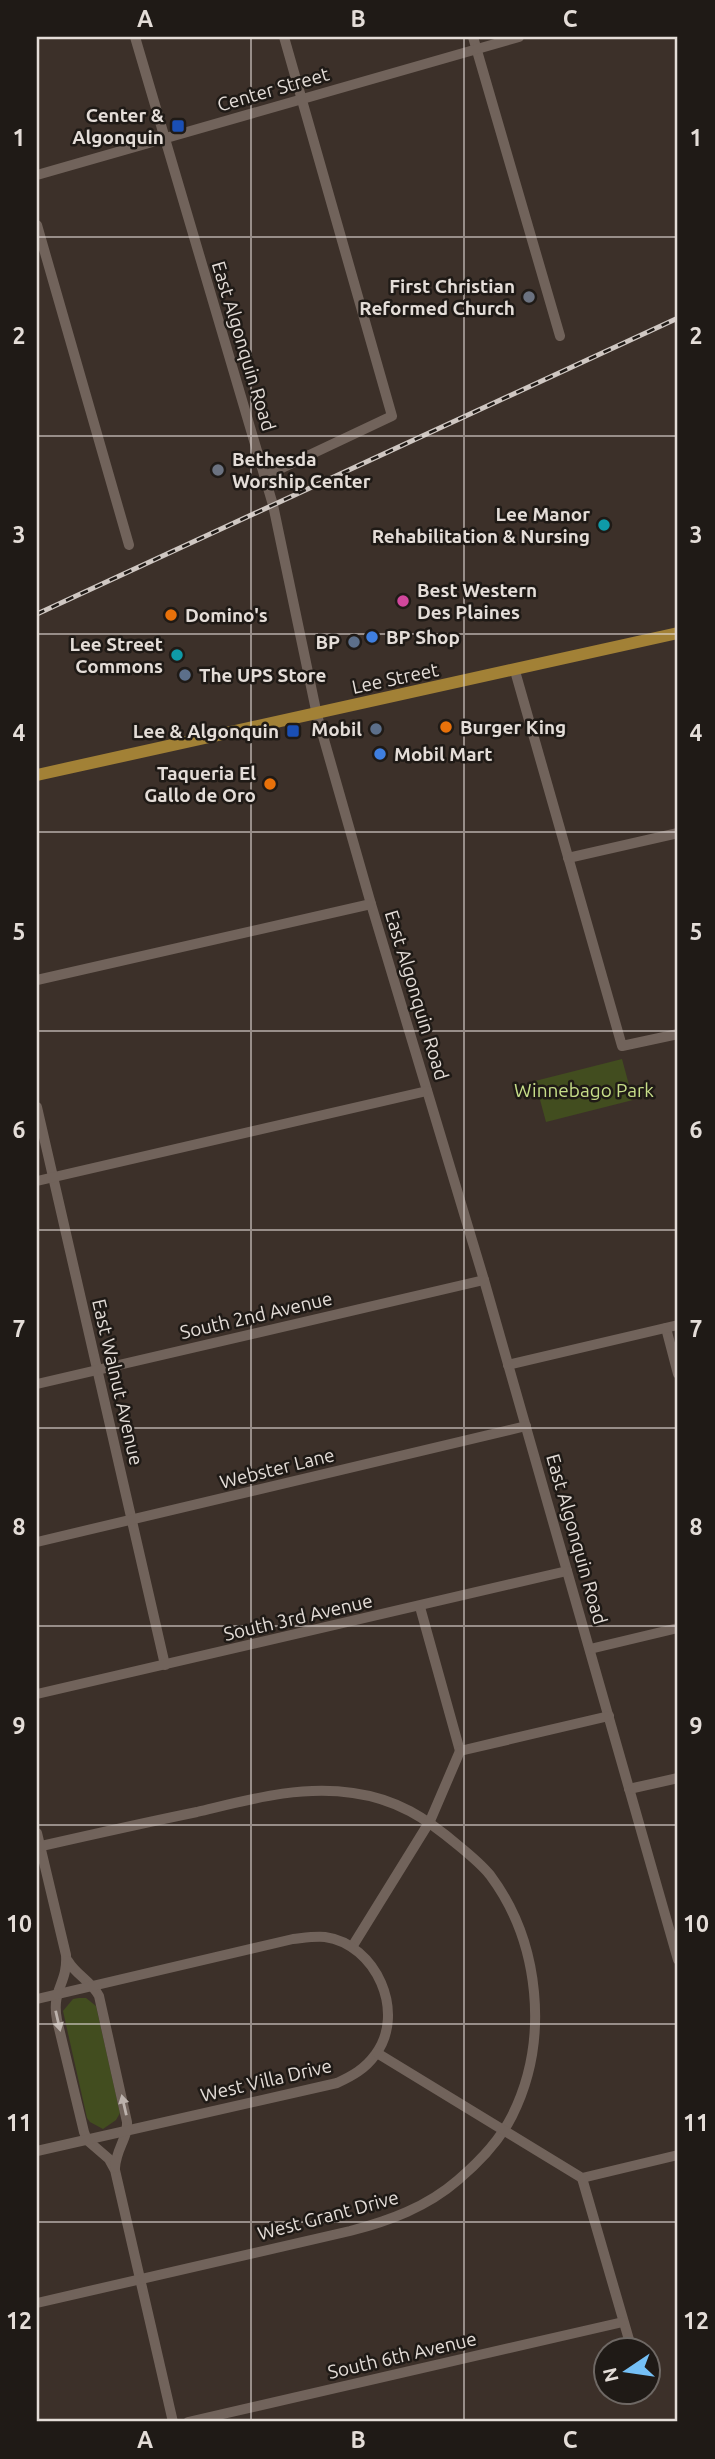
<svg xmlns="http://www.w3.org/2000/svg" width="715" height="2459" viewBox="0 0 715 2459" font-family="Ubuntu,sans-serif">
	<rect width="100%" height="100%" fill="#3c3029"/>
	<g fill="#424d1f">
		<path d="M622 1059 633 1100 546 1122 535 1081Z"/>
		<path d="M79 1998H86L96 2006 120 2113 116 2120 103 2129 90 2122 87 2118 63 2011 73 1999Z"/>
	</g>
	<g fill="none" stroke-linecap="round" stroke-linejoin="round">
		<g stroke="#71635b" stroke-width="10">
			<path d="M135 37 273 505 317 715 371 904 484 1280 678 1960"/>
			<path d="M473 37 560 336"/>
			<path d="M37 175 519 37"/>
			<path d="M37 225 129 545"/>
			<path d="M265 476 392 416 284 37"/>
			<path d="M515 671 622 1046 678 1034"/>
			<path d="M568 858 678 833"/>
			<path d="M37 980 371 904"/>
			<path d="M37 1107 165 1665"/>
			<path d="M37 1181 427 1091"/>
			<path d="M666 1328 678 1374"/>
			<path d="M508 1365 678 1325"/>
			<path d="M37 1384 484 1280"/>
			<path d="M37 1542 526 1426"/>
			<path d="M420 1607 460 1751"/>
			<path d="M590 1649 678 1628"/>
			<path d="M37 1694 567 1571"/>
			<path d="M460 1751 609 1716"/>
			<path d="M629 1789 678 1778"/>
			<path d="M37 1833 66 1955C68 1984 51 1989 57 2020L84 2132 87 2140 109 2159 115 2170 173 2422"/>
			<path d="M37 1847C90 1835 143 1823 197 1812 248 1800 299 1785 353 1793 397 1799 426 1818 459 1846 470 1855 481 1864 490 1875 540 1942 550 2040 512 2116 500 2140 478 2163 458 2180 427 2207 389 2221 350 2231L37 2303"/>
			<path d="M352 1947 430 1821 460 1751"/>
			<path d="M68 1961C76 1975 91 1981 99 1996L127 2122C128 2138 116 2149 115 2168"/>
			<path d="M37 1999 293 1939C303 1938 315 1936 325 1937 376 1944 407 2013 375 2055 365 2069 352 2076 337 2083L37 2151"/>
			<path d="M377 2053 582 2178 678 2155"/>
			<path d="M582 2178 632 2350"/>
			<path d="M188 2422 623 2322"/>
		</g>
		<path stroke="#a28136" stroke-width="12" d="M37 775 678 633"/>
		<defs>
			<path id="rail" d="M37 614 678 318"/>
		</defs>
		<use href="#rail" stroke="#cfc7c2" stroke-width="5"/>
		<use href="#rail" stroke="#1f1a16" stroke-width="2.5" stroke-dasharray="8" stroke-linecap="butt"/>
	</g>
	<defs><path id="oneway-solid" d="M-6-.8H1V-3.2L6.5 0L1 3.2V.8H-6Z" transform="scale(1.75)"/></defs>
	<g fill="#bcb2ac">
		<use href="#oneway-solid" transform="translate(58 2021) rotate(77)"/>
		<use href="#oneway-solid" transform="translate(124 2105) rotate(-103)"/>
	</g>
	<path fill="none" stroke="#e4ddd8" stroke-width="2" stroke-opacity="0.55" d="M251 37V2422M464 37V2422M37 237H678M37 436H678M37 634H678M37 832H678M37 1031H678M37 1230H678M37 1428H678M37 1626H678M37 1825H678M37 2024H678M37 2222H678"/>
	<g fill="#1a4fb4" stroke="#1f1a16" stroke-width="2.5">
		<rect x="171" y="119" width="14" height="14" rx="3.5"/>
		<rect x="286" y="724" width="14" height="14" rx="3.5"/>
	</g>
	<g fill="#6b7280" stroke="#1f1a16" stroke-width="2.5">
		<circle cx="529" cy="297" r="7"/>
		<circle cx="218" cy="470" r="7"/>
	</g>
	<g fill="#0f9aa8" stroke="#1f1a16" stroke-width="2.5">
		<circle cx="604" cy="525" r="7"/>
		<circle cx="177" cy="655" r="7"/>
	</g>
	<circle fill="#d1479c" stroke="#1f1a16" stroke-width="2.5" cx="403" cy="601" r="7"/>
	<g fill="#e8710a" stroke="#1f1a16" stroke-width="2.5">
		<circle cx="171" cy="615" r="7"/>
		<circle cx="446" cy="727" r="7"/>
		<circle cx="270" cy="784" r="7"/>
	</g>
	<g fill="#3f7fe0" stroke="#1f1a16" stroke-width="2.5">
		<circle cx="372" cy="637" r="7"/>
		<circle cx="380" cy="754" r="7"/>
	</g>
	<g fill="#5c6f8a" stroke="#1f1a16" stroke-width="2.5">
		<circle cx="354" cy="642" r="7"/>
		<circle cx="185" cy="675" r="7"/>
		<circle cx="376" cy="729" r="7"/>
	</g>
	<g text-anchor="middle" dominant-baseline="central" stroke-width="5" stroke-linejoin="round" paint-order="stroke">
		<g font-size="19" fill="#e4ddd8" stroke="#1f1a16">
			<text transform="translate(273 89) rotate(-16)">Center Street</text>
			<text transform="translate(244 346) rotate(73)">East Algonquin Road</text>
			<text transform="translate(395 678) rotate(-12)">Lee Street</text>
			<text transform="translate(417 995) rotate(73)">East Algonquin Road</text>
			<text transform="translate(256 1315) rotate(-13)">South 2nd Avenue</text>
			<text transform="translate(118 1382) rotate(77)">East Walnut Avenue</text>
			<text transform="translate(277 1468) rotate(-14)">Webster Lane</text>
			<text transform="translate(577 1539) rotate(74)">East Algonquin Road</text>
			<text transform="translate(298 1617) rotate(-13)">South 3rd Avenue</text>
			<text transform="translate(266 2080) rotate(-13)">West Villa Drive</text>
			<text transform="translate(328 2215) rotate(-15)">West Grant Drive</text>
			<text transform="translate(402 2355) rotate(-13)">South 6th Avenue</text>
		</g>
		<g font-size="19" font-weight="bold" fill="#e4ddd8" stroke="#1f1a16" text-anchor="end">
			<text x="164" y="115">Center &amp;<tspan x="164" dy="22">Algonquin</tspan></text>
			<text x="515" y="286">First Christian<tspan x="515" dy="22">Reformed Church</tspan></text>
			<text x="232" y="459" text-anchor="start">Bethesda<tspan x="232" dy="22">Worship Center</tspan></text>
			<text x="590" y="514">Lee Manor<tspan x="590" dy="22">Rehabilitation &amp; Nursing</tspan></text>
			<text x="417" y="590" text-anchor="start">Best Western<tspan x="417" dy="22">Des Plaines</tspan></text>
			<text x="185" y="615" text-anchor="start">Domino's</text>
			<text x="386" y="637" text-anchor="start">BP Shop</text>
			<text x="340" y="642">BP</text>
			<text x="163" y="644">Lee Street<tspan x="163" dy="22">Commons</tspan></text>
			<text x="199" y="675" text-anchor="start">The UPS Store</text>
			<text x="460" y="727" text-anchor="start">Burger King</text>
			<text x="362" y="729">Mobil</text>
			<text x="279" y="731">Lee &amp; Algonquin</text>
			<text x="394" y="754" text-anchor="start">Mobil Mart</text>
			<text x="256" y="773">Taqueria El<tspan x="256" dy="22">Gallo de Oro</tspan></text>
		</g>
		<g font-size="19" fill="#c7de89" stroke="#1f1a16">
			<text x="584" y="1090">Winnebago Park</text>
		</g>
	</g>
	<rect width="715" height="2459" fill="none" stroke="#1f1a16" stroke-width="77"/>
	<g transform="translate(627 2371) rotate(257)"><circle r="33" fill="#1f1a16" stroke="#6e6864" stroke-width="2"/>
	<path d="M0-5L12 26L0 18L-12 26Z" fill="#75c0f6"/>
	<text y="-10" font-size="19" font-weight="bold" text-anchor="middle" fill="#e4ddd8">N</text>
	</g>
	<rect x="38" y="38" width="638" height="2382" fill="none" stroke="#e4ddd8" stroke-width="2.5"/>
	<g font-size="23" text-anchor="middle" font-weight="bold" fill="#e4ddd8">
		<text x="145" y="27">A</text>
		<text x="358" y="27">B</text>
		<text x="570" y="27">C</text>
		<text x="19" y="146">1</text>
		<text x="696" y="146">1</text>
		<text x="19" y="344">2</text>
		<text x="696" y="344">2</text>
		<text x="19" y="543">3</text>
		<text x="696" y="543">3</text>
		<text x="19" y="741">4</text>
		<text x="696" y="741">4</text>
		<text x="19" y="940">5</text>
		<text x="696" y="940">5</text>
		<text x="19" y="1138">6</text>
		<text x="696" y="1138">6</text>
		<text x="19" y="1337">7</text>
		<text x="696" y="1337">7</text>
		<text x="19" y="1535">8</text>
		<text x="696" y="1535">8</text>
		<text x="19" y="1734">9</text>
		<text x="696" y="1734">9</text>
		<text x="19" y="1932">10</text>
		<text x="696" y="1932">10</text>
		<text x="19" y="2131">11</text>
		<text x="696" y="2131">11</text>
		<text x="19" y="2329">12</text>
		<text x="696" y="2329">12</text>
		<text x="145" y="2448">A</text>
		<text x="358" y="2448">B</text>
		<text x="570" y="2448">C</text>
	</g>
</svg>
